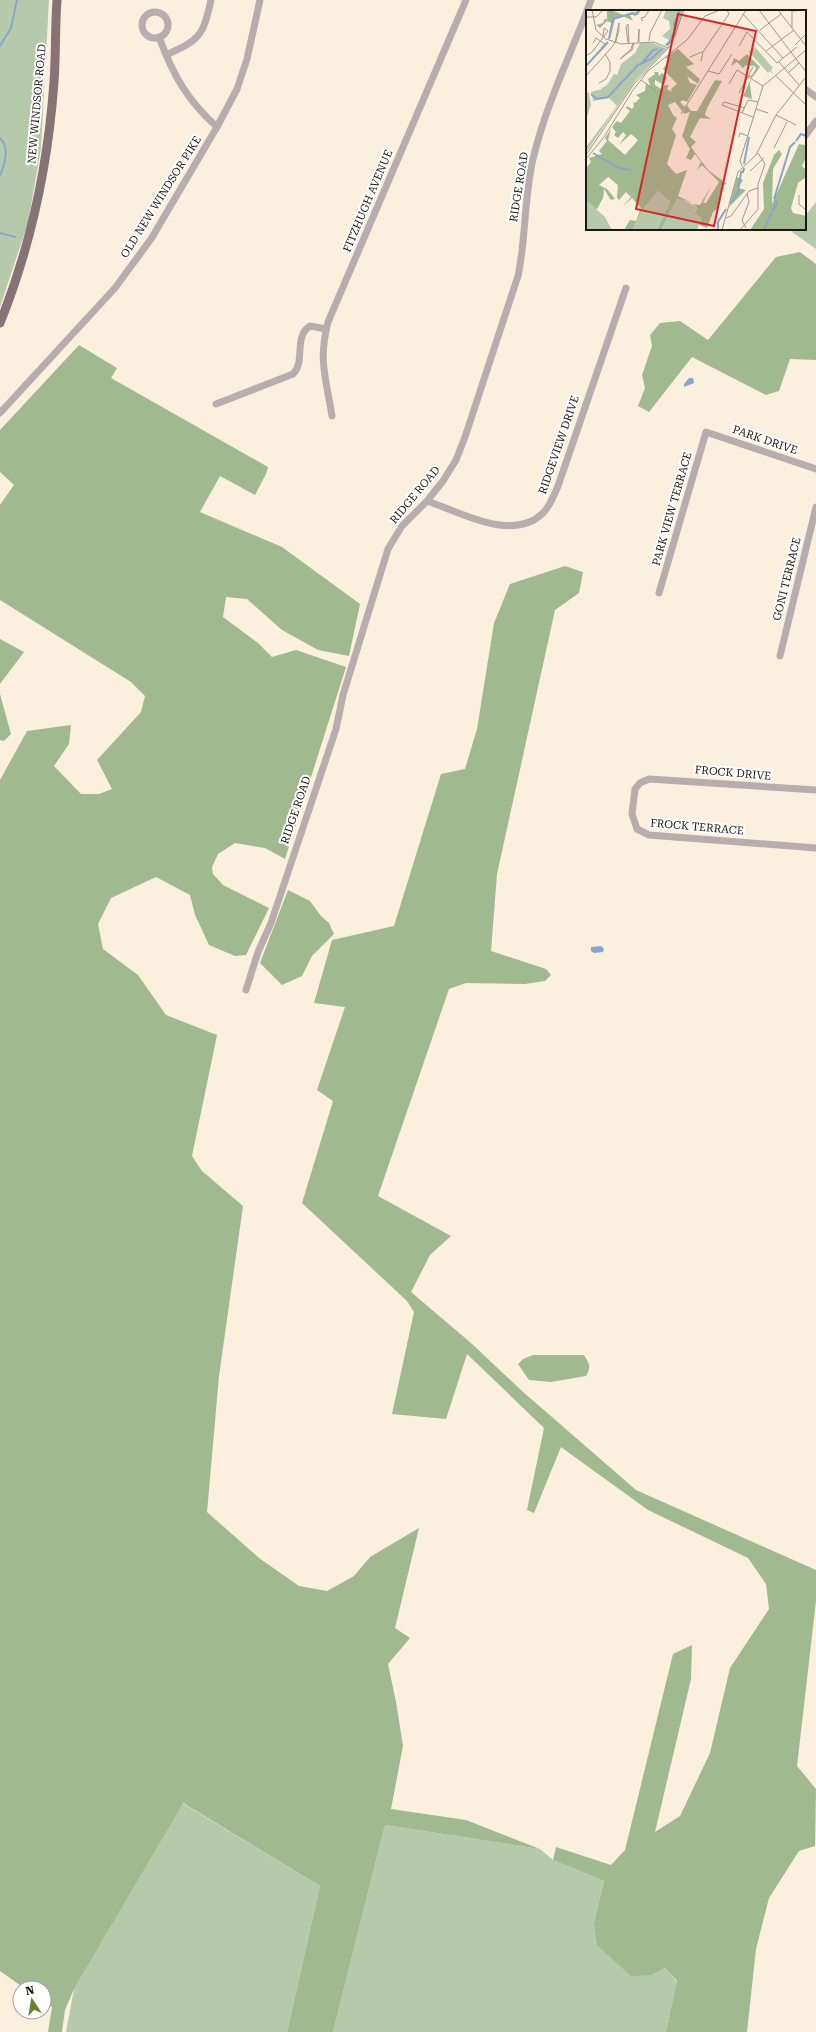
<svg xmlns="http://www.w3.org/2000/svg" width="816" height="2032" viewBox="0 0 816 2032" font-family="'Roboto Serif',serif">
	<rect width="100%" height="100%" fill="#fbf0de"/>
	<g fill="#b6c9aa">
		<path d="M0 0H49L41 148 28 223 0 307Z"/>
		<path d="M816 202V249L792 232 795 229H805V216Z"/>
		<path d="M182 1803 320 1886 287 2032H66L74 1989Z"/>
		<path d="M385 1825 540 1849 553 1860 604 1881 594 1923 652 1975 665 1968 677 1982 666 2032H333Z"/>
	</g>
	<g fill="#a0b98f">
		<path d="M800 252 816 264V360L790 359 779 391 766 395 692 357 649 412 638 406 645 388 642 375 652 346 650 335 660 323 680 321 708 340 776 257Z"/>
		<path d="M79 345 117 368 111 378 268 467 266 474 255 495 220 476 200 512 282 547 360 604 349 656 318 650 282 630 247 599 226 597 223 617 258 643 272 657 296 650 346 667 285 859 265 848 235 843 218 854 212 867 213 874 223 885 269 908 246 955 235 956 209 945 195 915 190 895 156 877 111 898 98 924 103 949 138 975 166 1015 217 1035 192 1156 202 1171 243 1206 219 1376 207 1512 259 1558 299 1586 327 1591 354 1576 370 1557 419 1528 395 1628 410 1638 388 1664 396 1702 403 1746 391 1809 466 1820 540 1849 385 1825 333 2032H287L320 1886 183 1803 74 1989 65 2010 62 2032H48L52 2007 44 2002V1988H24L0 1971V780L27 731 71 725 69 744 54 766 81 794H99L112 789 97 760 141 712 145 696 131 682 0 600V505L14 485 0 472V430Z"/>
		<path d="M565 566 583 572 579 593 555 610 497 874 491 951 546 969 551 975 545 981 525 984 466 983 449 989 378 1196 451 1236 430 1255 411 1292 471 1343 522 1391 636 1490 816 1570V1601L797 1766 816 1789 815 1846 799 1851 769 1898 756 1949 747 2032H666L677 1981 665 1968 652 1975 631 1976 597 1945 594 1923 604 1881 553 1860 556 1847 611 1865 625 1850 673 1654 692 1645 691 1679 655 1832 680 1816 710 1753 730 1668 769 1609 766 1584 748 1558 648 1510 561 1447 534 1513 527 1510 544 1428 467 1354 446 1419 392 1414 414 1312 407 1301 302 1203 333 1101 317 1090 345 1007 314 1003 332 940 394 926 441 774 465 769 477 729 494 623 510 584Z"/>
		<path d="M0 639 24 652 0 684Z"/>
		<path d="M0 694 11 734 4 741 0 740Z"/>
		<path d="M288 890 310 901 321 916 329 923 334 934 312 956 302 976 282 985 260 963Z"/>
		<path d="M533 1355H584C589 1363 592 1367 586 1376L551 1382 529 1380 518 1364 523 1359Z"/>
	</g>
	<g fill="#88a6cc">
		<path d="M689 378H693L694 383 684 387V384Z"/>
		<path d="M601 946 604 949 603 952 594 953 591 951V947Z"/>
	</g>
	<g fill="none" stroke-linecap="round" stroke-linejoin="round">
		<g stroke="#88a6cc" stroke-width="2">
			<path d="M0 46 11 28 17 0"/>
			<path d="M0 138C10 148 5 163 0 176"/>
			<path d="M0 233 15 237"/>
		</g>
		<g stroke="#b7adae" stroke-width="7">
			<path d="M587 11 591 0"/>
			<circle cx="155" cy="25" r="13"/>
			<path d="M159 37C173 75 187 100 217 127"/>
			<path d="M166 55C199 40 203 37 211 0"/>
			<path d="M805 89 816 97"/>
			<path d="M805 136 816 121"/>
			<path d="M216 404 293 374C306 361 293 337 310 326L326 329"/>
			<path d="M0 413 115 288 151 239 217 127 237 89 247 59 260 0"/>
			<path d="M332 416C326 378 318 361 328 322L466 0"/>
			<path d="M427 501C460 512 513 543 543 513 550 506 554 495 558 486L626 288"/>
			<path d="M659 593 706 432 816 469"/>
			<path d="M780 656 816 507"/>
			<path d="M816 790 649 779 640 783 635 789 632 814 637 829 649 835 816 848"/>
			<path d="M246 990 258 952 271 923 336 729 343 695 388 549 402 526 427 501 443 481 456 460 465 437 518 276C526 238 524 198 533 159 545 108 568 60 587 11"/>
		</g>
		<path stroke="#857376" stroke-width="9" d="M0 323C31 246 48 165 54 82 56 55 55 27 57 0"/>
	</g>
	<g text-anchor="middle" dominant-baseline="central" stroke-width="4" stroke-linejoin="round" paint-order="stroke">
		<g font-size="11" fill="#1b1711" stroke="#fff">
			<text transform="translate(37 104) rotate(-85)">NEW WINDSOR ROAD</text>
			<text transform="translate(519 187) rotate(-81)">RIDGE ROAD</text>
			<text transform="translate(161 197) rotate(-58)">OLD NEW WINDSOR PIKE</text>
			<text transform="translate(368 201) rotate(-67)">FITZHUGH AVENUE</text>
			<text transform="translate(765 440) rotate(19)">PARK DRIVE</text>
			<text transform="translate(559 445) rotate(-71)">RIDGEVIEW DRIVE</text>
			<text transform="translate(415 495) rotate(-50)">RIDGE ROAD</text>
			<text transform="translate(672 509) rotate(-74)">PARK VIEW TERRACE</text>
			<text transform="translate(787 579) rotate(-76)">GONI TERRACE</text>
			<text transform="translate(733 773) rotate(5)">FROCK DRIVE</text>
			<text transform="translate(296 810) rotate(-71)">RIDGE ROAD</text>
			<text transform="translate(697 827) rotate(5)">FROCK TERRACE</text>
		</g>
	</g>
	<g transform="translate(586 10)">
		<rect width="220" height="220" fill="#fbf0de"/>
		<path d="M80 0H97L90 26 82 37 79 35 83 30 76 26 84 19 83 11 77 8ZM54 33H67L81 39 50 70 1 141 0 137 31 96 23 88 7 91 5 82 16 79 14 75 16 78 21 75 28 64 31 65 35 54 49 43ZM169 37 187 58 185 60 188 65 184 61 182 63 163 42ZM0 81 3 83 5 95 0 110ZM0 169 18 183 10 199 19 207 26 220H0ZM72 181 84 192 71 220H46L58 197ZM91 187 111 197 109 201 116 208 111 220H75Z" fill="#b6c9aa"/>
		<path d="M25 0 40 6 55 0 52 5H44L47 11 37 6 29 9 24 29 26 13 21 11 14 18 10 15 17 13 19 8 21 10V1ZM92 39 108 54 100 57 114 69 112 74 101 66 104 73 111 75 101 92 97 90 94 92 99 97 96 101 89 92 82 95 87 105 91 108 86 119 90 125 81 154 90 164 101 160 92 186 106 193 91 188 75 220H71L84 192 72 181 57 199 46 220H38L44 210 50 211 55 198 46 188 36 197 45 187 40 182 33 190 31 188 32 175 22 167 13 175 21 179 29 189 25 190 18 179 17 188 11 199 0 190V158L5 152 3 148 16 144 13 141 21 131 19 128 25 119 22 130 39 145 52 130 45 124 33 135 40 125 37 122 32 128 28 125 30 122 26 117 31 111 35 113 44 101 40 98 41 96 46 99 48 96 47 92 49 93 54 88 50 85 59 81 60 73 64 76 62 69 69 64 68 62H72L73 66 76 63 81 67 78 75 69 70V75L75 79 79 75H83L81 79 86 82 85 79 91 74 77 59 83 51 80 47ZM161 44 174 57 166 68 162 66 166 65 170 58 168 56 160 55 157 58 151 52 145 56 148 48 153 51ZM165 69 164 75 166 89 157 86ZM129 70 136 71 121 98 119 105 125 109 114 108 104 127 110 132 105 137 122 160 141 174 137 175 132 198 127 202 121 218 113 215 116 208 109 203 111 197 107 194 114 195 125 176 117 193H120L133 172 116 155 111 160 115 152 109 144 105 150 100 148 104 139 96 126 104 102 98 104 97 102 101 95 105 101H111ZM213 134 219 135 220 147 216 156 220 160V167L212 173 205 198 207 203 220 206V220H164L178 199 177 173 188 145 193 140 196 144 187 159 186 194ZM151 167 157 170 152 178 160 180 143 197Z" fill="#a0b98f"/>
		<path fill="none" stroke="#88a6cc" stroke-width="2" d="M23 29 27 9 47 3 49 5 53 0M80 35 84 32 89 19 88 14 94 0M57 52 67 40 72 39M0 56 22 32M5 84 11 89 22 87 52 55 65 49 77 38M210 131 215 124 220 126M7 143 33 158 45 160M158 154 163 127M188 189 204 137 209 132M145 193 152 182 155 162H157L158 158M186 201 191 193 189 190M132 220V212L140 199M178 220 185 203"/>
		<path fill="none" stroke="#a1998c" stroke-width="1" d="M6 0 10 20 20 29 35 34 68 32 82 38M173 0 220 62M192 0 220 36M206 0V18M206 1 220 0M157 4 197 48M0 7H10L17 0M57 11 55 8 59 7 63 0M174 20 195 4M63 31 64 23 76 0M52 32 53 19V32M7 33 10 28 19 34 15 38M42 33 40 17 42 14 43 33M47 33 45 39 34 49 46 40 48 33M209 35 220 24M153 36 161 22 191 53 211 37M180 41 208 20M0 46 6 42 22 21 18 18 17 27M104 47 116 42M115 51 117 42 143 4 141 0M193 52 213 75M122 61 133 64 146 44M202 63 213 53M189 65 220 95M0 66 26 37 30 31 33 20V13L29 33M55 70 70 81M13 73 20 69 24 61V52L19 44M143 74 151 60 177 76M153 83 167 57M159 98 138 92 136 95 167 107M170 99 182 103M156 103 162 90 172 92M95 104 160 0M190 105 210 115M153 127 154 123 162 126M188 138 201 112M0 145 48 74 85 35 98 0M0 149 18 127 47 80 62 61 101 30 119 6 134 0M156 156 154 151 177 76 220 40M164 161 178 148M213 185V194L220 200M140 208 145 206 163 181 172 178M160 218 156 210 163 192 161 184M136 220 152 162 170 145 190 105 220 67M154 220 172 199V174L179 154 172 143"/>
		<path fill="#d62828" fill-opacity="0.15" stroke="#d62828" stroke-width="2" d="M92 4 170 21 128 216 50 199Z"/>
		<rect width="220" height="220" fill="none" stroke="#1b1711" stroke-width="2"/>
	</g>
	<g transform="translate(32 2000) rotate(348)"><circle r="19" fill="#ffffff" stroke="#a4a2a0"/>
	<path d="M0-3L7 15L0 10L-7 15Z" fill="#6a8032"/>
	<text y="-6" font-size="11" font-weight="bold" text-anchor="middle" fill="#1b1711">N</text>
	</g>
</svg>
